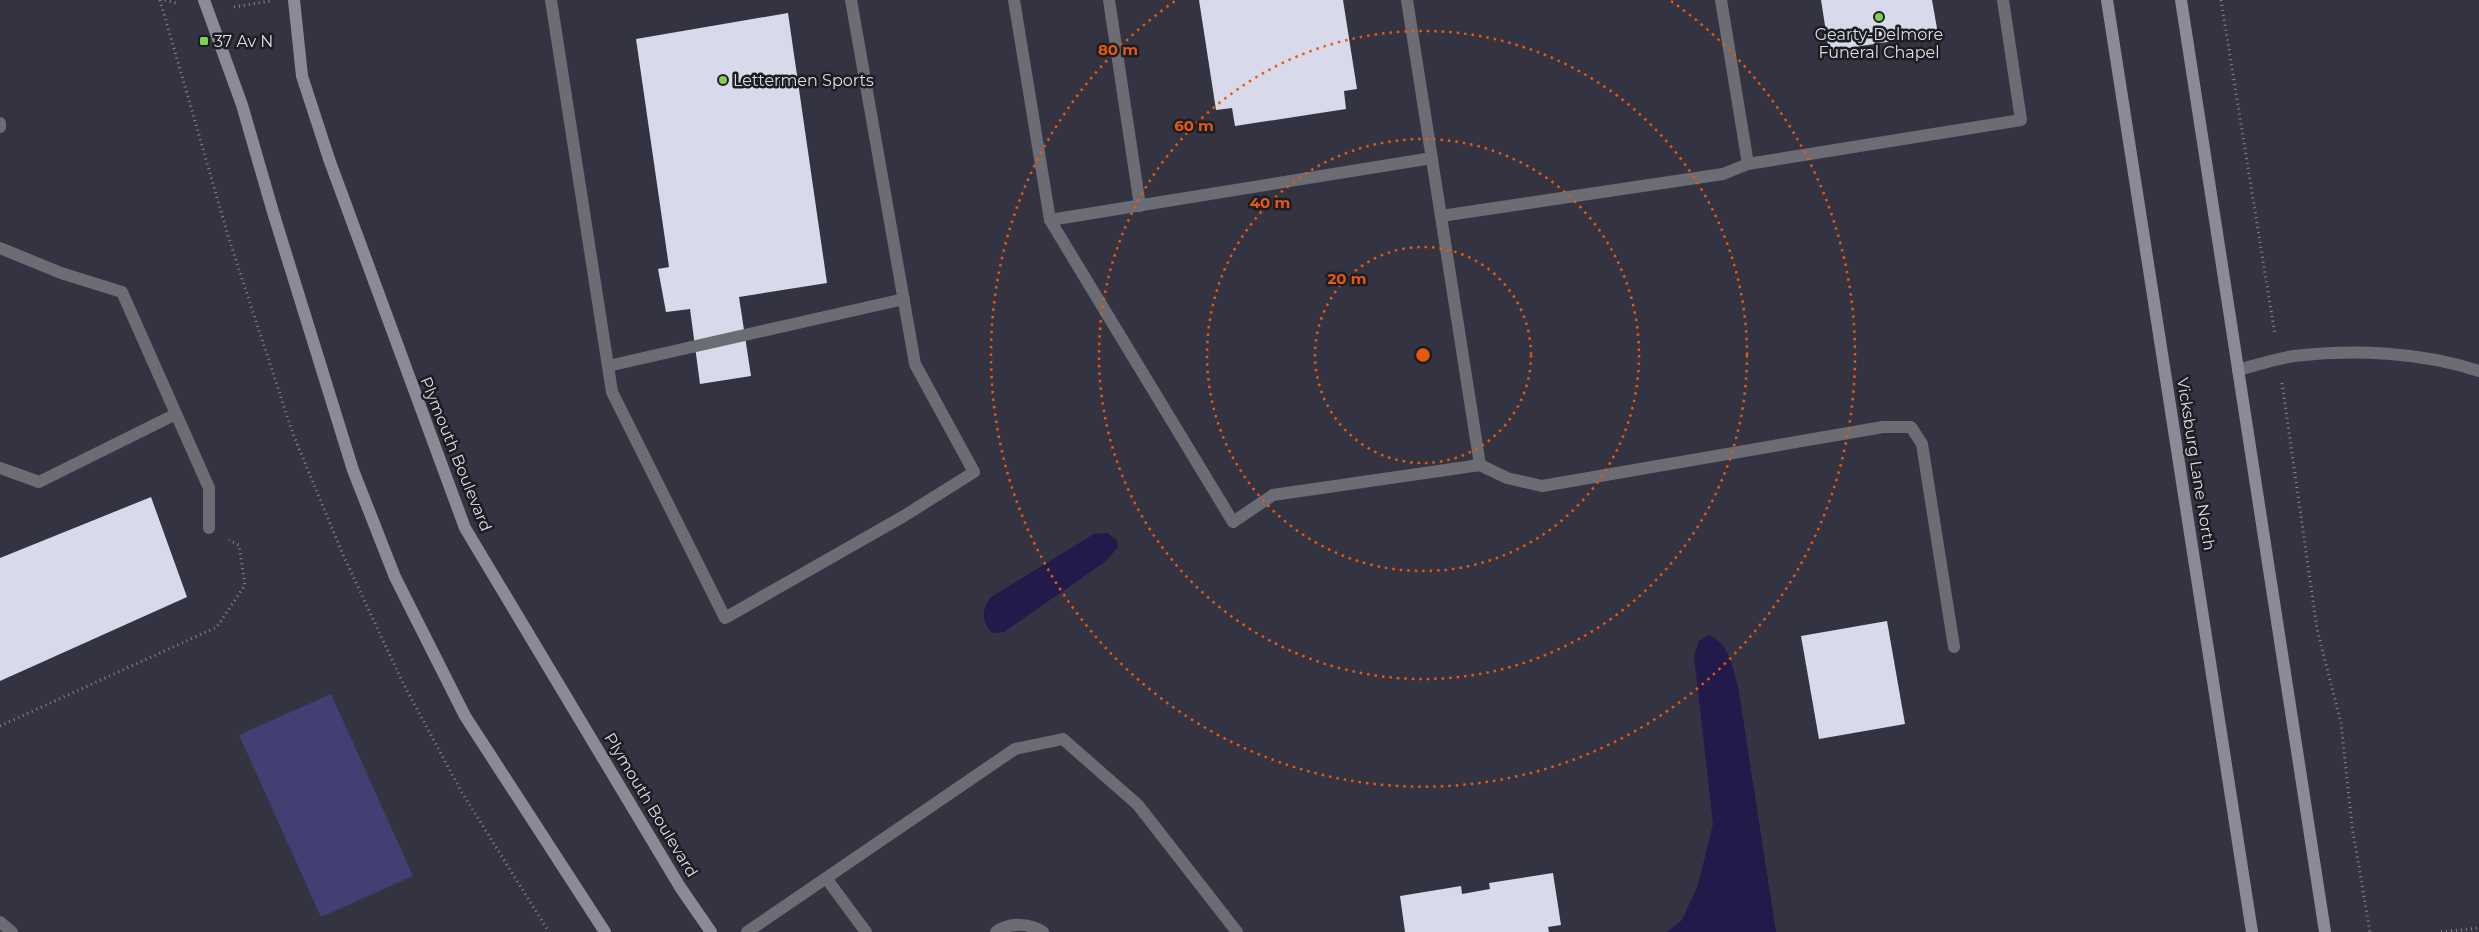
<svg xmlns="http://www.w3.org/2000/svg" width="2479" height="932" viewBox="0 0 2479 932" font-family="Montserrat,sans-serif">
	<rect width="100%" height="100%" fill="#343342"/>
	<path fill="#443f73" d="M331 694 413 876 321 917 239 735Z"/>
	<g fill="#221a4a">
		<path d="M1107 533 1117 540 1118 547 1106 561 1004 632 992 633C981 619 981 612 991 597L1094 534Z"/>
		<path d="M1709 635C1729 643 1732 666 1738 686L1776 932H1667L1682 920 1698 885 1713 824 1694 656 1699 641Z"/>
	</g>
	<g fill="#d9d9ec">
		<path d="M1199 0H1343L1357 89 1344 91 1346 109 1235 126 1232 108 1216 110Z"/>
		<path d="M1821 0H1932L1938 34 1829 51Z"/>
		<path d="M788 13 827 283 739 297 751 376 700 384 690 309 666 312 658 269 669 267 636 39Z"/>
		<path d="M151 497 187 597 0 681V558Z"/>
		<path d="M1887 621 1905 724 1819 739 1801 636Z"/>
		<path d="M1553 873 1561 925 1548 927 1549 932H1405L1400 896 1461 886 1462 894 1490 889 1489 883Z"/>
	</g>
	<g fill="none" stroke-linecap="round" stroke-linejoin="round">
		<g stroke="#888793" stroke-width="3" stroke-dasharray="1 4" stroke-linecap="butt">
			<path d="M160 0 229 239 293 434 344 557 402 681 461 791 549 932"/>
			<path d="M165 0 179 4"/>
			<path d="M2221 0 2275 335"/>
			<path d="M234 7 270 1"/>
			<path d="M2282 383 2317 629 2341 723 2352 826 2370 932"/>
			<path d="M0 726 217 627 245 585 239 545 229 540"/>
			<path d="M2441 932 2479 928"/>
		</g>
		<g stroke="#6c6c74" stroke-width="12">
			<path d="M551 0 612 392 725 618 904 516 974 472 915 364 851 0"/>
			<path d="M1014 0 1050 220 1233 522 1273 495 1480 465 1507 478 1542 486 1883 427H1911L1922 444 1954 647"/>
			<path d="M1109 0 1140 206"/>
			<path d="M1407 0 1480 465"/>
			<path d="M1721 0 1748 164"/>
			<path d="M0 123V127"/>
			<path d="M1441 216 1723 174 1748 164 2021 120 2003 0"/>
			<path d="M1050 220 1432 158"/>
			<path d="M0 248 61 273 122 292 209 488V528"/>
			<path d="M608 366 904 299"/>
			<path d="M0 468 39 482 176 414"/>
			<path d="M826 878 866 932"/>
			<path d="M0 922 12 932"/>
			<path d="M747 932 1015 749 1063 739 1138 805 1237 932"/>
			<path d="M996 932C1009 922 1030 923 1043 932"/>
		</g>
		<path stroke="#6c6c74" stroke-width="12" d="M2238 370C2257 365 2275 359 2294 356 2354 349 2421 352 2479 371"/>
		<g stroke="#8b8b97" stroke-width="12">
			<path d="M204 0 242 105 273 212 353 470 395 577 465 716 605 932"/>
			<path d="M294 0 302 76 329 159 465 528 680 887 711 932"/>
			<path d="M2107 0 2252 932"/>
			<path d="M2181 0 2325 932"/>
		</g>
	</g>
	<g fill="none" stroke="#e8590c" stroke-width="2.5" stroke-dasharray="2.5 5">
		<circle cx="1423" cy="355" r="108"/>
		<circle cx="1423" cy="355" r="216"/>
		<circle cx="1423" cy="355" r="324"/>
		<path d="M1671 1A432 432 0 1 1 1175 1"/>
	</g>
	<g fill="#7ed153" stroke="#1c1c23" stroke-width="2">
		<circle cx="1879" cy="17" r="5"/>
		<rect x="199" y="36" width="10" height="10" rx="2.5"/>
		<circle cx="723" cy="80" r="5"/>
	</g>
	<g text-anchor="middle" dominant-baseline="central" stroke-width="5" stroke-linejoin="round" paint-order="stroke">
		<g font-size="16" fill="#dedee7" stroke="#1c1c23" text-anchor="start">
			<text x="1879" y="34" text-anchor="middle">Gearty-Delmore<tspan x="1879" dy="18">Funeral Chapel</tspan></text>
			<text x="214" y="41">37 Av N</text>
			<text x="733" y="80">Lettermen Sports</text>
		</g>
		<g font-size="16" fill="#dedee7" stroke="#1c1c23">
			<text transform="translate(456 454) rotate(68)">Plymouth Boulevard</text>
			<text transform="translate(2196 464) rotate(81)">Vicksburg Lane North</text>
			<text transform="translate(651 805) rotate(59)">Plymouth Boulevard</text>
		</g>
	</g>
	<circle cx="1423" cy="355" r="8" fill="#e8590c" stroke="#1c1c23" stroke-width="2.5"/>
	<g font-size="15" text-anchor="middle" font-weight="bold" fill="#e8590c" stroke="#1c1c23" stroke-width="5" stroke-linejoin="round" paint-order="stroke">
		<text x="1118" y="55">80 m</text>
		<text x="1194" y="131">60 m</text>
		<text x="1270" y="208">40 m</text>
		<text x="1347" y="284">20 m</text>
	</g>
</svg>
